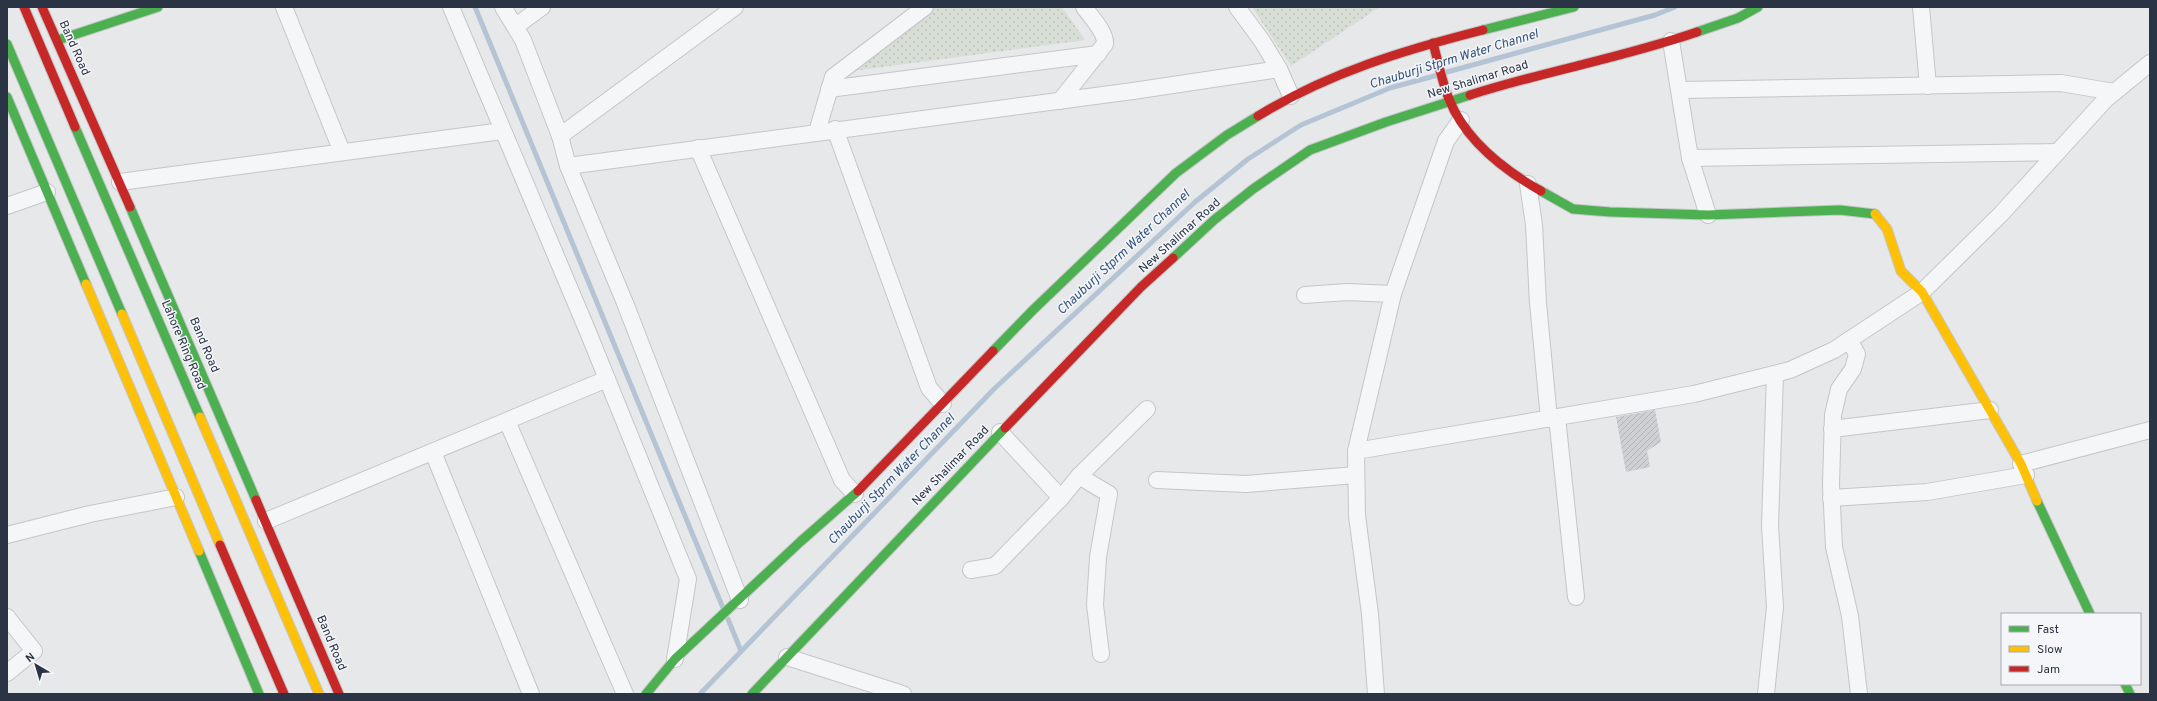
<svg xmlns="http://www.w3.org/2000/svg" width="2157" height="701" viewBox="0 0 2157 701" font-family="Overpass,sans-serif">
	<defs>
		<pattern id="grass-dots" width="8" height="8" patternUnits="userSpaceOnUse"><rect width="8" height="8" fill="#d6ded6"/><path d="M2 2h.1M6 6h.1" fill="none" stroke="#b8bfb9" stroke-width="1.8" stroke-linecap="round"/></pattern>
		<pattern id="building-hatch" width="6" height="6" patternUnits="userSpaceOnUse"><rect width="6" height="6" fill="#ced0d3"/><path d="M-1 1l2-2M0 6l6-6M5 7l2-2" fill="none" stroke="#b1b3b6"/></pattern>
	</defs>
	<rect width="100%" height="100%" fill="#e6e8ea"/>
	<g fill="url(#grass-dots)">
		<path d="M933 7H1062L1085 40 845 72Z"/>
		<path d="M1252 7H1380L1291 66Z"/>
	</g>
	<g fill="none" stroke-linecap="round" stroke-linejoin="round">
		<g stroke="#b4c4d5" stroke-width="5">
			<path d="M475 7 723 608"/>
			<path d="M1447 72 1655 15 1675 7"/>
			<path d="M728 619 741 651"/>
			<path d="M700 694 994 389 1195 202 1248 159 1301 125 1390 88 1438 75"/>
		</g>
	</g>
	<path fill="url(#building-hatch)" d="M1655 410 1661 442 1647 451 1650 467 1626 472 1616 417Z"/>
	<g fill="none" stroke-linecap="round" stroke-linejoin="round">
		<defs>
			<g id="street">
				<path d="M284 7 342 152"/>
				<path d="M451 7 588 332 688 579 675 659"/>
				<path d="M503 7 523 40 560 136 568 166 625 303 740 600"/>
				<path d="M1237 7 1262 41 1279 69"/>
				<path d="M1921 7 1928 86"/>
				<path d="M516 26 542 7"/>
				<path d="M1671 41 1690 158 1708 215"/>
				<path d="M829 89 1098 54"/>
				<path d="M1680 90 2061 83 2114 92"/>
				<path d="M1060 101 1105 44C1106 32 1091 17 1084 7"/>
				<path d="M835 129 929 388 943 404"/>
				<path d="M817 132 833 77 925 7"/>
				<path d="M560 136 735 7"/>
				<path d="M698 148 842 480 855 494"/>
				<path d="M1690 158 2057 152"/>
				<path d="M568 166 1133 91 1279 69 1291 96"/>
				<path d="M120 182 502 131"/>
				<path d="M1528 184 1534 225 1538 303 1549 419"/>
				<path d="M7 206 47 192"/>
				<path d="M1305 295 1347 292 1393 294"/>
				<path d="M1849 340 1857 354 1853 369 1839 389 1833 415 1831 485 1834 547 1850 616 1859 694"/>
				<path d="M1557 417 1576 597"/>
				<path d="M507 421 625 694"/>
				<path d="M1832 429 1990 410"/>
				<path d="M1000 432 1061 498"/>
				<path d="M1356 451 1694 394 1790 370 1834 350 1922 292 2001 214 2106 99 2150 63"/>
				<path d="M433 452 531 694"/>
				<path d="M2021 464 2150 430"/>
				<path d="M1079 476 1109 494 1098 557 1095 605 1101 654"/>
				<path d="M1157 480 1246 484 1356 475"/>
				<path d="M1831 498 1927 492 2026 475"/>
				<path d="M266 521 607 379"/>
				<path d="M7 535 90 514 176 497"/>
				<path d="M971 570 995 566 1061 498 1079 476 1147 409"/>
				<path d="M7 617 34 651 7 673"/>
				<path d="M787 657 903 694"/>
				<path d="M1376 694 1370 614 1357 516 1356 451 1393 294 1446 141 1461 120"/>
				<path d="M1766 694 1775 607 1770 525 1775 374"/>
			</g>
			<g id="fast">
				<path d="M1483 30 1574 7"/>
				<path d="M1697 32 1738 18 1758 7"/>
				<path d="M58 40 158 7"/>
				<path d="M7 44 122 314"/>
				<path d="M7 97 86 284"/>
				<path d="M75 127 200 417"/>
				<path d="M1541 191 1573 209 1610 212 1708 215 1840 210 1875 214"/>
				<path d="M130 207 256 500"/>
				<path d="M1173 258 1214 220 1253 189 1310 150 1386 122 1470 95"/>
				<path d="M993 351 1033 310 1176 173 1227 135 1258 116"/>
				<path d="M2037 501 2090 614"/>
				<path d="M199 551 259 694"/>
				<path d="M2125 684 2130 694"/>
				<path d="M646 694 675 659 800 542 858 491"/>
				<path d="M752 694 1005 428"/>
			</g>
			<g id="slow">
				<path d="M1875 214 1887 229 1901 271 1922 292 2021 464 2037 501"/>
				<path d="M86 284 199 551"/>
				<path d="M122 314 220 545"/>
				<path d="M200 417 319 694"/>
			</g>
			<g id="jam">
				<path d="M24 7 75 127"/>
				<path d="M42 7 130 207"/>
				<path d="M1433 43C1438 61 1442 82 1449 99 1465 140 1504 170 1541 191"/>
				<path d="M1470 95C1545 71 1622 58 1697 32"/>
				<path d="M1258 116C1328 73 1404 50 1483 30"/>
				<path d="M1005 428 1141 287 1173 258"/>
				<path d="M858 491 993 351"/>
				<path d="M256 500 339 694"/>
				<path d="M220 545 284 694"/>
			</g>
		</defs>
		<use href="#street" stroke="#c4c6c8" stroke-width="18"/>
		<use href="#fast" stroke="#c4c6c8" stroke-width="11"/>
		<use href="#slow" stroke="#c4c6c8" stroke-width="11"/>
		<use href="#jam" stroke="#c4c6c8" stroke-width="11"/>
		<use href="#street" stroke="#f5f6f7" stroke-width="16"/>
		<use href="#fast" stroke="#4caf50" stroke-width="9"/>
		<use href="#slow" stroke="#ffc107" stroke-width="9"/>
		<use href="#jam" stroke="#c62828" stroke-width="9"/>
	</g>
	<g text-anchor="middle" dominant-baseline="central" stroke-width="3" stroke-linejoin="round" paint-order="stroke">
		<g font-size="12" fill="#2b3445" stroke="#f4f6f9">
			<text transform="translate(74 48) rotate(66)">Band Road</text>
			<text transform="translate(1478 80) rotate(-17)">New Shalimar Road</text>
			<text transform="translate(1180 236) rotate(-42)">New Shalimar Road</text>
			<text transform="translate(183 345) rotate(67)">Lahore Ring Road</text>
			<text transform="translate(204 345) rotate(67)">Band Road</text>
			<text transform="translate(951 466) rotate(-46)">New Shalimar Road</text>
			<text transform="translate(331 643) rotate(67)">Band Road</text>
		</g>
		<g font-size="13" font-style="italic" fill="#34527a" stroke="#f4f6f9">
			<text transform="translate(1454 60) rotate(-17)">Chauburji Stprm Water Channel</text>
			<text transform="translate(1124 253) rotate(-43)">Chauburji Stprm Water Channel</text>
			<text transform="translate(892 480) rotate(-46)">Chauburji Stprm Water Channel</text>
		</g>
	</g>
	<rect width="2157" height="701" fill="none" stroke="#2b3445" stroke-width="16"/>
	<rect x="2001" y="613" width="140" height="72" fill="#f4f6f9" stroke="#a4a8b1"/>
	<rect x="2009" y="626" width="20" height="6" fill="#4caf50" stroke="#a4a8b1"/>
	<text x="2037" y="633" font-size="12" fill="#2b3445">Fast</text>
	<rect x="2009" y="646" width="20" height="6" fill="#ffc107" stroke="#a4a8b1"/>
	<text x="2037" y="653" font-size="12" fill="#2b3445">Slow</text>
	<rect x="2009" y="666" width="20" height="6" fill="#c62828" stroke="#a4a8b1"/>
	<text x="2037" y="673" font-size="12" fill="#2b3445">Jam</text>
	<g transform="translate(36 665) rotate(322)" stroke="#f4f6f9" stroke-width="3" paint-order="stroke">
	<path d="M0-3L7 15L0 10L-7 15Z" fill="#2b3445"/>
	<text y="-6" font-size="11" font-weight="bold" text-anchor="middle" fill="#2b3445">N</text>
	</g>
</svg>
